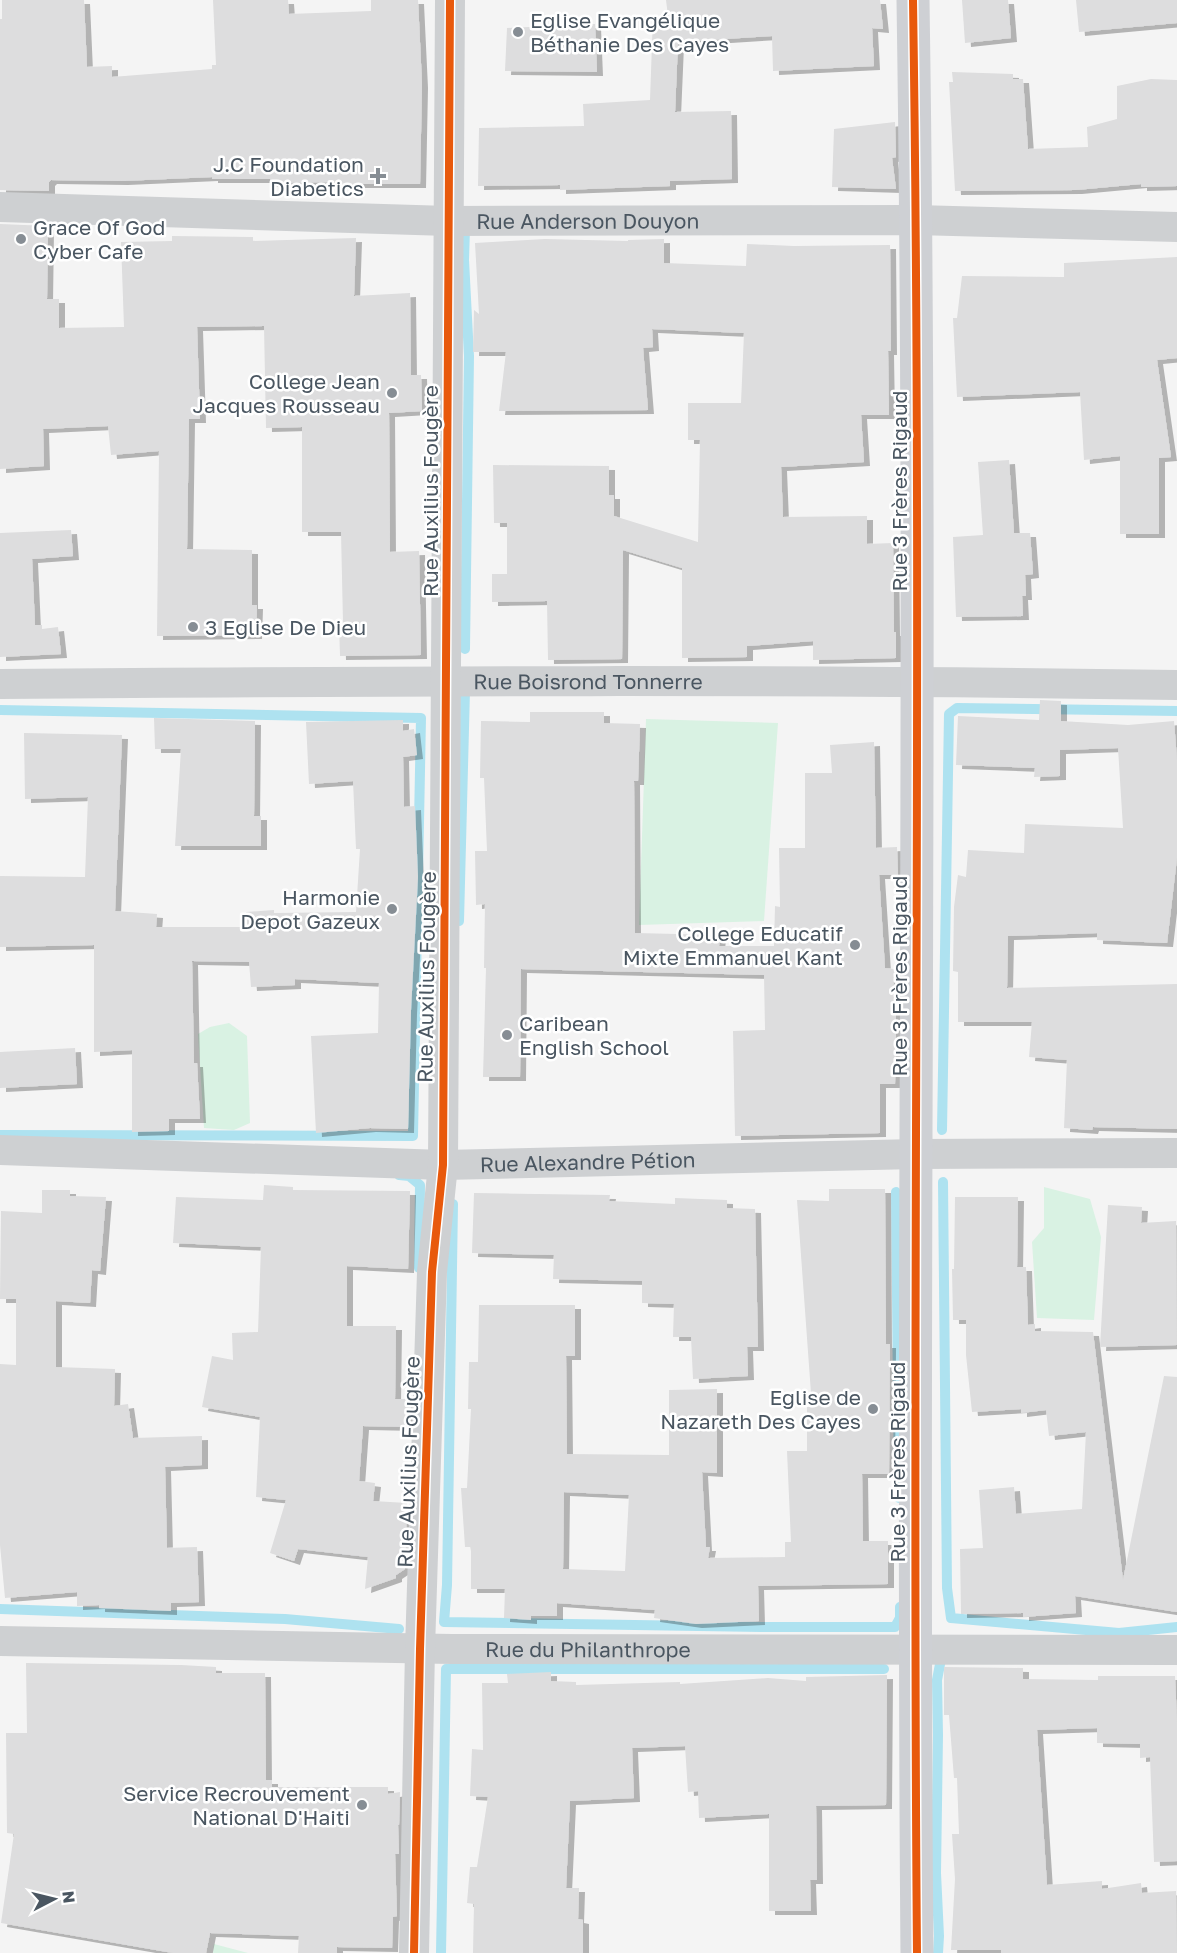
<svg xmlns="http://www.w3.org/2000/svg" width="1177" height="1953" viewBox="0 0 1177 1953" font-family="'Golos Text',sans-serif">
	<defs>
		<filter id="shadow"><feDropShadow dx="6" dy="4" stdDeviation="0" flood-color="#0004"/></filter>
	</defs>
	<rect width="100%" height="100%" fill="#f4f4f4"/>
	<g fill="#d9f2e3">
		<path d="M646 719 778 723 764 921 639 925Z"/>
		<path d="M229 1023 247 1036 250 1123 234 1130 204 1128 198 1034 210 1027Z"/>
		<path d="M1044 1187 1090 1199 1101 1237 1094 1320 1037 1318 1032 1242 1044 1228Z"/>
		<path d="M214 1944 248 1953H213Z"/>
	</g>
	<g fill="none" stroke-linecap="round" stroke-linejoin="round">
		<g stroke="#aee2f0" stroke-width="10">
			<path d="M465 228 464 260 469 356 465 649"/>
			<path d="M0 710 421 718 413 1136 0 1135"/>
			<path d="M459 921 465 690"/>
			<path d="M942 1130 949 714 957 708 1177 711"/>
			<path d="M399 1175 409 1176 420 1185 419 1268"/>
			<path d="M943 1182 947 1588 951 1618 1119 1633 1177 1627"/>
			<path d="M896 1192 899 1498"/>
			<path d="M453 1204 447 1585 444 1622 761 1627H895L900 1618V1607"/>
			<path d="M0 1609 285 1619 399 1629"/>
			<path d="M441 1953 446 1669H884"/>
			<path d="M938 1953 939 1936 936 1873 938 1735 937 1680 941 1659H950"/>
		</g>
	</g>
	<g fill="#ddddde" fill-rule="evenodd" filter="url(#shadow)">
		<path d="M2 0H84L87 67 112 66V77L212 69V65H216L213 0H288L289 14 371 11V0H418L422 84 420 184H336L335 182 270 183V179H212V177L122 181 51 180 49 182V191L0 190V19H2Z"/>
		<path d="M666 0H880L883 29 872 28 874 66 773 71 772 36 678 42 675 112 731 111 732 179 670 181V186L560 190V185L478 186 479 128 584 126 583 104 650 100 653 16H668Z"/>
		<path d="M962 0H1008L1011 38 965 43Z"/>
		<path d="M1076 0H1177V23L1079 32Z"/>
		<path d="M595 24 597 72 505 71 507 28Z"/>
		<path d="M952 72 1013 74V79H1023L1028 149 1088 147 1087 127 1117 119V86L1151 79 1177 80V186L1141 187V184L1076 190 955 191 949 82H953Z"/>
		<path d="M895 122 896 157 892 158 896 189 832 187 834 129Z"/>
		<path d="M0 224 48 226 47 299H59V328L124 327 121 242 172 241V236L253 237V241L356 238 354 296 410 293 411 375H421L422 411 389 413 390 552 419 551 421 655 340 656 339 623H343L341 532H302V427L266 428 264 326 197 327 200 419H189L187 549 252 550V605H257L256 635 157 636 159 451 111 455 108 426 43 429 44 466 0 469Z"/>
		<path d="M545 239 628 241V240L664 239V263L746 266 747 244 794 246 890 245 891 351H888L889 415H861L864 462 781 467 783 517 867 516V544L893 543 894 632H896V658L813 660V641L747 646V657L682 658V568L623 550 622 659 548 660 547 601 492 602V574H507V523H494L493 465 609 466V495H614V516L698 542 700 440H688V403H741L744 333 652 329 653 347 643 348 648 410 499 411 506 352H473L474 310 479 314 475 243Z"/>
		<path d="M1177 257V358L1157 360 1171 457 1159 458V534H1120V456L1084 460 1080 392 957 397 953 318H957L962 276 1064 277V263Z"/>
		<path d="M1009 460 1014 533H1030L1033 574 1025 575 1026 596H1022L1023 616 956 617 953 537 983 535 978 462Z"/>
		<path d="M71 530 73 556 32 559 35 625H42V629L58 627 61 654 0 657V533Z"/>
		<path d="M1040 700 1061 701V721L1128 725 1174 721 1177 760V858L1167 943 1097 940V933L1008 936 1007 988 1177 984V1129L1093 1127 1092 1130 1064 1128 1067 1060 1029 1057 1032 1022H958V972L953 971 954 907 958 875 966 877 968 850 1024 853 1025 824 1123 828 1118 748 1060 750V776L1034 777 1035 768 956 765 958 716 1039 720Z"/>
		<path d="M530 712H604V723L640 724 638 781H634L635 933 720 935 719 946H774L775 906 780 907 779 848H805V773H832L830 745 874 742 876 848 897 847 898 875H879L885 968 894 969 893 1007H896V1037L895 1084H880V1133L735 1136 733 1031 765 1030 764 975 521 969 520 1077H483L486 968H484L485 904 476 905 475 851H487L484 778H480L481 721 530 722Z"/>
		<path d="M154 718 255 721 254 816H261V846H175L181 749H155Z"/>
		<path d="M403 720V731L414 729 417 755 403 757 404 807 415 806 418 877 411 1010 408 1129 370 1128 316 1133 311 1036 378 1033 379 983 295 979V985L251 987 249 962 192 961 194 1063H197L200 1119H169V1131L132 1132V1050L94 1052V945L0 947V876L85 877 88 797 25 799 24 733 122 735 115 911 157 914 156 927H247L246 912 274 910V913L356 912 360 849H356L353 781 309 784 306 722Z"/>
		<path d="M75 1048 77 1084 0 1088V1052Z"/>
		<path d="M264 1185 293 1187V1190L410 1191 408 1269 347 1266V1326H396L395 1399H411L410 1427 363 1426 359 1481 375 1483 373 1501 407 1503 405 1569 396 1575V1578L365 1589 368 1557 298 1549 294 1561 270 1553 286 1500 256 1497 260 1417 202 1407 212 1356 233 1360 232 1333 258 1332 261 1247 173 1243 176 1197 263 1200Z"/>
		<path d="M829 1189H885L886 1344H890L889 1474H862L863 1541H888V1584L758 1586 759 1621 696 1624 654 1618 655 1610 557 1603V1616H531V1620L504 1618 505 1589H471V1547H465L461 1488H467L471 1409H468L469 1362H478L479 1305H575V1356H566L567 1454 669 1455V1390L717 1389V1473L702 1472 706 1547H710L708 1558 785 1557V1542H791L787 1451H807V1407H812L797 1200 829 1201ZM564 1492 629 1495 625 1571 563 1569Z"/>
		<path d="M42 1190H70V1196L106 1197 100 1271 92 1270 90 1303 56 1301V1367L115 1369 114 1406 128 1404 133 1438 202 1436V1465L165 1467 167 1548 197 1547 199 1602 171 1603V1611L99 1608V1605L77 1606V1592L5 1598 0 1545V1364L16 1365V1299H0L1 1211 42 1213Z"/>
		<path d="M474 1193 610 1195 609 1201 675 1204V1198L727 1200V1208L755 1209 758 1347H747L748 1376 693 1379 691 1337H673L674 1304 642 1303V1281L553 1279 554 1255 472 1253Z"/>
		<path d="M955 1197H1018L1017 1267H1026L1028 1325 1035 1324V1331L1093 1332 1123 1580 1164 1376 1177 1377V1612L1075 1596 1076 1613 1023 1617V1613L961 1614 960 1549 983 1548 979 1490 1014 1487 1016 1514 1082 1509 1086 1432 1049 1436 1046 1410 1021 1413V1409L972 1412 966 1355V1320H953L952 1269H954Z"/>
		<path d="M1108 1205 1142 1207 1141 1223 1176 1221 1177 1345 1100 1347Z"/>
		<path d="M26 1663 181 1665 216 1667V1673H265L266 1780H272V1787H388V1794L400 1792 399 1825H398L399 1854H395L397 1916 393 1917 392 1948 337 1947V1953H298L299 1936 210 1933 206 1953H173L1 1923 14 1834 7 1833 6 1733H27Z"/>
		<path d="M944 1667 1023 1668V1679L1098 1680V1676H1175L1177 1722V1861L1154 1862 1150 1757 1140 1758V1744L1097 1743V1728L1037 1730 1047 1885 1102 1881V1889L1141 1883 1142 1893 1176 1891 1177 1953H1001V1950H951L955 1879 952 1834H959L957 1778H954L949 1715H944Z"/>
		<path d="M551 1672V1681L576 1682V1685L680 1682V1684L768 1678 806 1681V1677L887 1675 886 1805 816 1806 817 1880H810L811 1911H769V1814L699 1818 698 1791 688 1792 685 1746 632 1748 634 1798 570 1801 566 1888H579L578 1919 583 1920V1953H473L474 1904 467 1903 470 1867H477L488 1797 470 1796 472 1749 483 1750 482 1683H508L507 1674Z"/>
	</g>
	<g fill="none" stroke-linecap="round" stroke-linejoin="round">
		<g stroke="#ced0d2" stroke-width="30">
			<path id="s1" d="M0 207 448 221 916 220 1177 227"/>
			<path id="s2" d="M0 684C392 681 785 679 1177 685"/>
			<path id="s3" d="M0 1150 443 1165 917 1154 1177 1153"/>
			<path id="s4" d="M0 1641 452 1649 1177 1650"/>
			<path d="M414 1953 420 1649 432 1272 443 1165 450 0"/>
		</g>
		<path stroke="#ced0d4" stroke-width="33" d="M913 0C923 651 911 1302 917 1953"/>
		<defs>
			<g id="cycleway">
				<path d="M913 0C923 651 911 1302 917 1953"/>
				<path d="M414 1953 420 1649 432 1272 443 1165 450 0"/>
			</g>
		</defs>
		<use href="#cycleway" stroke="#fff" stroke-width="11"/>
		<use href="#cycleway" stroke="#e8590c" stroke-width="8"/>
	</g>
	<g fill="#868d94" stroke="#fff" stroke-width="2">
		<circle cx="518" cy="32" r="6"/>
		<path d="M375 167h6v6h6v6h-6v6h-6v-6h-6v-6h6z"/>
		<circle cx="21" cy="239" r="6"/>
		<circle cx="392" cy="393" r="6"/>
		<circle cx="193" cy="627" r="6"/>
		<circle cx="392" cy="909" r="6"/>
		<circle cx="855" cy="945" r="6"/>
		<circle cx="507" cy="1035" r="6"/>
		<circle cx="873" cy="1409" r="6"/>
		<circle cx="362" cy="1805" r="6"/>
	</g>
	<g text-anchor="middle" dominant-baseline="central" stroke-width="5" stroke-linejoin="round" paint-order="stroke">
		<g font-size="21" fill="#4a5661" stroke="#fff" text-anchor="end">
			<text x="530" y="20" text-anchor="start">Eglise Evangélique<tspan x="530" dy="24">Béthanie Des Cayes</tspan></text>
			<text x="364" y="164">J.C Foundation<tspan x="364" dy="24">Diabetics</tspan></text>
			<text x="33" y="227" text-anchor="start">Grace Of God<tspan x="33" dy="24">Cyber Cafe</tspan></text>
			<text x="380" y="381">College Jean<tspan x="380" dy="24">Jacques Rousseau</tspan></text>
			<text x="205" y="627" text-anchor="start">3 Eglise De Dieu</text>
			<text x="380" y="897">Harmonie<tspan x="380" dy="24">Depot Gazeux</tspan></text>
			<text x="843" y="933">College Educatif<tspan x="843" dy="24">Mixte Emmanuel Kant</tspan></text>
			<text x="519" y="1023" text-anchor="start">Caribean<tspan x="519" dy="24">English School</tspan></text>
			<text x="861" y="1397">Eglise de<tspan x="861" dy="24">Nazareth Des Cayes</tspan></text>
			<text x="350" y="1793">Service Recrouvement<tspan x="350" dy="24">National D'Haiti</tspan></text>
		</g>
		<g font-size="21" fill="#4a5661" stroke="#fff">
			<text stroke="none"><textPath href="#s1" startOffset="588">Rue Anderson Douyon</textPath></text>
			<text transform="translate(430 491) rotate(-90)">Rue Auxilius Fougère</text>
			<text transform="translate(899 491) rotate(-90)">Rue 3 Frères Rigaud</text>
			<text stroke="none"><textPath href="#s2" startOffset="588">Rue Boisrond Tonnerre</textPath></text>
			<text transform="translate(899 976) rotate(-90)">Rue 3 Frères Rigaud</text>
			<text transform="translate(426 977) rotate(-89)">Rue Auxilius Fougère</text>
			<text stroke="none"><textPath href="#s3" startOffset="588">Rue Alexandre Pétion</textPath></text>
			<text transform="translate(408 1462) rotate(-88)">Rue Auxilius Fougère</text>
			<text transform="translate(897 1462) rotate(-90)">Rue 3 Frères Rigaud</text>
			<text stroke="none"><textPath href="#s4" startOffset="588">Rue du Philanthrope</textPath></text>
		</g>
	</g>
	<g transform="translate(54 1899) rotate(83)" stroke="#ffffff" stroke-width="4.5" paint-order="stroke">
	<path d="M0-4.5L10 22L0 15L-10 22Z" fill="#4a5661"/>
	<text y="-9" font-size="16" font-weight="bold" text-anchor="middle" fill="#4a5661">N</text>
	</g>
</svg>
